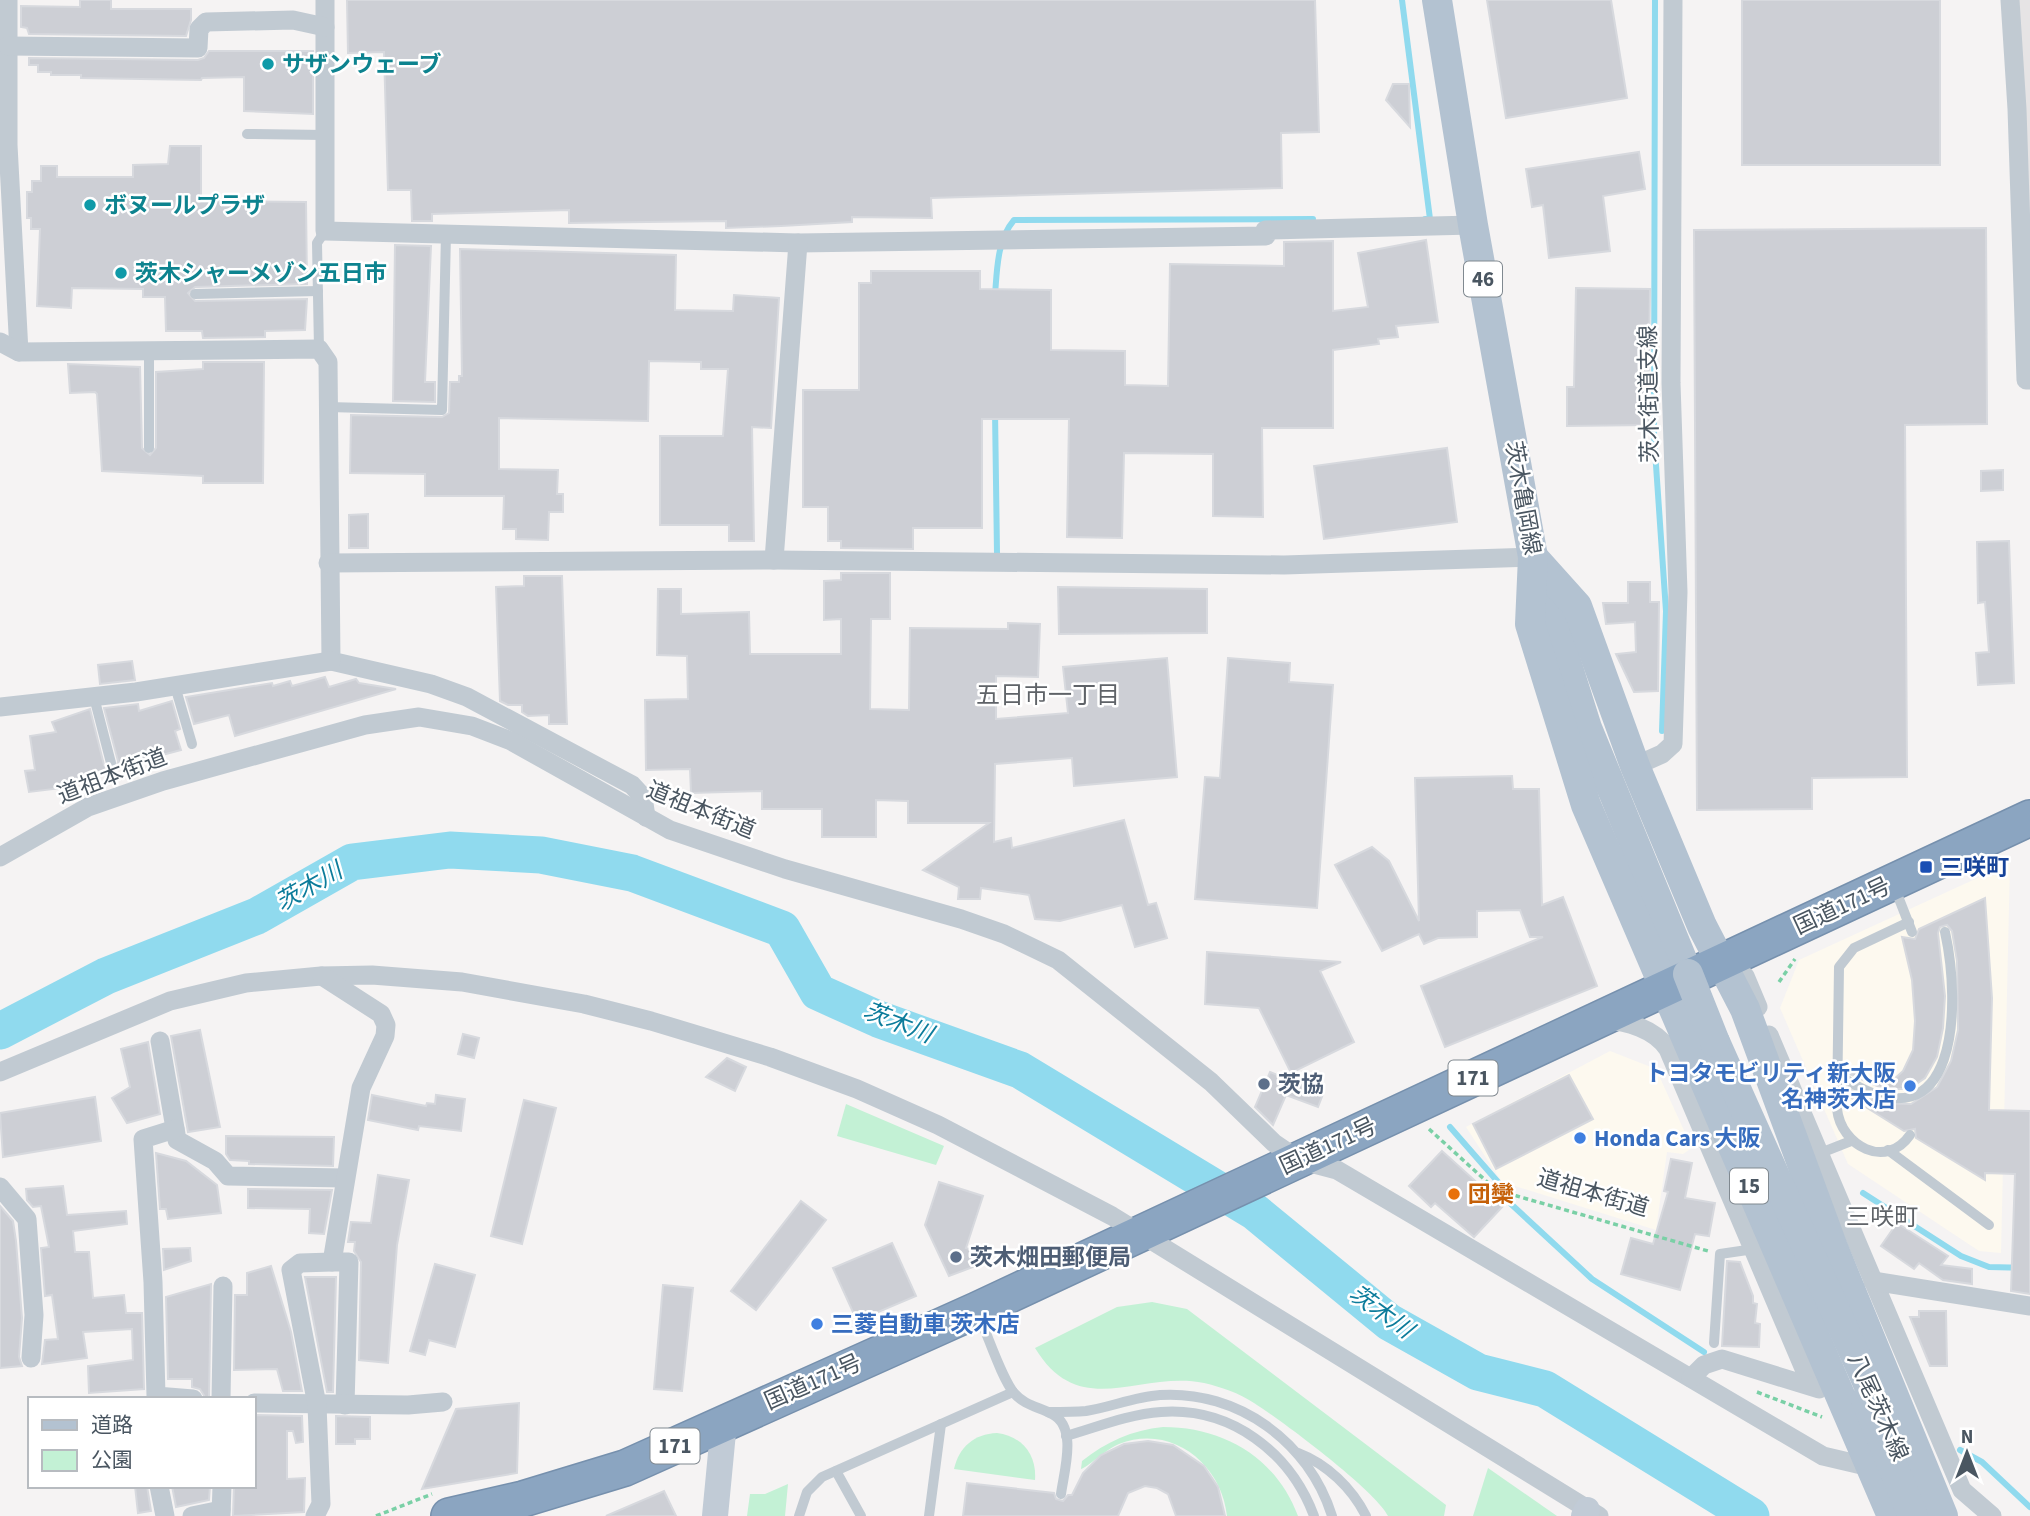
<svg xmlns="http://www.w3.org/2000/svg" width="2030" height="1516" viewBox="0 0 2030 1516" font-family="'Source Sans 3','Noto Sans JP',sans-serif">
	<rect width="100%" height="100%" fill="#f5f3f3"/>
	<g fill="#fdf9ef">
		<path d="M2010 863 2001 1253 1979 1251 1848 1164 1780 1008 1799 960Z"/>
		<path d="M1610 1051 1656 1069 1692 1148 1683 1154 1667 1152 1656 1230 1502 1182 1466 1127Z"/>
	</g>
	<path fill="#e6e4e5" d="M2019 0H2030V241Z"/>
	<g fill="#c3f1d5">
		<path d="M846 1104 944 1146 936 1165 837 1136Z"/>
		<path d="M1152 1302 1187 1309 1446 1505 1444 1516H1388C1375 1490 1282 1421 1254 1403 1239 1393 1221 1387 1204 1383 1139 1370 1080 1422 1035 1348L1117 1307Z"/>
		<path d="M1163 1427C1223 1427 1276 1457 1298 1516H1227C1222 1464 1171 1423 1119 1444 1108 1448 1085 1469 1081 1469L1082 1461C1106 1442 1132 1430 1163 1427Z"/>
		<path d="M997 1433C1022 1436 1037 1455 1035 1480L954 1469C959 1447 974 1434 997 1433Z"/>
		<path d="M1488 1468 1557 1516H1473Z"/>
		<path d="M788 1484 785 1516H747L750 1494H765Z"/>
	</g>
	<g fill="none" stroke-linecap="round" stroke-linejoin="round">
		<g stroke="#90daee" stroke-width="6">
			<path d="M1402 0 1430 219H1425"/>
			<path d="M1655 0 1654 436 1666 611 1662 731"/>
			<path d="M995 295C997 270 997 240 1014 220L1313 219"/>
			<path d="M995 411 997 553"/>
			<path d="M1450 1127 1498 1182"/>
			<path d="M1863 1193 1961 1256 1989 1267 2030 1268"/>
			<path d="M1511 1204 1592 1279 1704 1352"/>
			<path d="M1960 1450 1982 1462 2030 1507"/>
		</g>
		<path stroke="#90daee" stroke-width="37" d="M0 1031 106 976 257 916 352 862 450 850 541 855 632 873 782 929 818 992 878 1019 1020 1070 1255 1212 1389 1322 1478 1372 1545 1389 1751 1516"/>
	</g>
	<g fill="#cdcfd5" stroke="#d7d9de" stroke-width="2">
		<path d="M80 0H111V9H191V20L186 36 29 34 27 28 21 27V6L80 7Z"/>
		<path d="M347 0H1315L1319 132 1281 133 1282 188 931 198 932 218 852 217V222L781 226 726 228V221L569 223V210L432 214V221H412L411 190H388L384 52 348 53Z"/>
		<path d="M1487 0H1611L1627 98 1506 118Z"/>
		<rect x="1742" y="0" width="198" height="165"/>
		<path d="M209 51H313V114L244 111V77L202 78 201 80 81 78V75H51V72H38V65H29V58L198 60 204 58Z"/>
		<path d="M1393 84H1409L1410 127 1386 100Z"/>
		<path d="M170 146H201V201L306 202 307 284 195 287 188 293 195 301 307 299 305 330 265 331V337L203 338 202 331H166L165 297H143V289L72 288 71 308 37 306 40 229H31V218H27V192H32V181H41V166H57V177H133V165L168 164Z"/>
		<path d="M1639 152 1645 189 1603 196 1610 251 1549 258 1543 205 1532 207 1526 169Z"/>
		<path d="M1986 228 1987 424 1905 425 1907 777 1812 778V809L1697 810 1694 230Z"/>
		<path d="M1426 240 1438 322 1396 326 1398 337 1378 339 1379 344 1333 350V428H1262L1263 517 1213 516V454L1124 453 1122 538 1067 537 1069 419H982V528H913V549L841 548V541H828V507H803V390H859V283H871V271H980V289L1051 290V350L1125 351V385L1168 386 1170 264 1284 266V242L1333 241V311L1368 307 1358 253Z"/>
		<path d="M395 245 431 246 425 382H435V402L393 401Z"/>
		<path d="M460 249 676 255 675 310 733 311 734 295 779 298 771 428 752 427 754 541H729V525H660V436H723L728 369H701V362L649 361 648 421 499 418V469L558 470 557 494H563V512H549L548 540 516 539V529H503L504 496H425V474L350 473 351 415 442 417 449 413 450 382H459V376H462Z"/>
		<path d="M1576 288 1650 289 1648 425 1567 426V387H1574Z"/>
		<path d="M203 362H264L263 483H203V476L102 471 97 394 95 392 70 393 68 364 140 367 142 448 150 455 156 448V372L203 369Z"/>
		<path d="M1447 448 1457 522 1324 539 1314 466Z"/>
		<path d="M2003 470V490L1981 491V471Z"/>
		<path d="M368 514V548H349V515Z"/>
		<path d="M2009 541 2014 683 1978 685 1976 653 1989 652 1985 602 1978 603 1977 542Z"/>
		<path d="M841 573H890V619H871L870 709 909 710 910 628 1008 629V623L1040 624 1038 677 996 676V719L1068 713 1063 667 1167 658 1177 777 1074 786 1072 758 995 764 994 842 1011 838 1012 848 1124 820 1148 905 1156 903 1167 938 1135 947 1122 905 1060 921 1035 919 1029 895 981 888 980 899H958L959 887 923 870 989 823H908V801L876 800V837H822V809H762V791L691 793 690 769 646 770 645 700 688 699 687 656 657 655 658 589H681V614L749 612 750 654H841V619L824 620V581L841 580Z"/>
		<path d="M524 576H562L567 724H549V715L528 716 522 712V705H508L500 701 496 587 524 586Z"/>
		<path d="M1628 582H1650V602H1659L1658 691 1634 692 1616 654 1636 652 1635 622 1606 624 1603 603H1628Z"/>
		<path d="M1058 587 1207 589V633L1059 634Z"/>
		<path d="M1228 658 1290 663 1289 682 1333 685 1317 908 1195 899 1205 777 1220 778Z"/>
		<path d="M132 661 135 680 100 684 98 665Z"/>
		<path d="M325 677 329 687 356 679 359 683 396 689 235 736 229 715 194 724 186 697 272 683 273 686 290 681 292 686Z"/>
		<path d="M172 701 180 729 175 731 181 750 117 767 118 761 104 708 138 704 139 711Z"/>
		<path d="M90 709 104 765 108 770 61 783 62 788 29 792 25 771 35 770 30 736 56 732 52 722Z"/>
		<path d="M1512 776 1513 789H1539L1542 905 1563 897 1597 986 1445 1047 1421 986 1543 937H1530L1520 910 1477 911V937L1438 938 1424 944 1419 934 1382 951 1335 865 1372 847 1389 861 1419 921 1415 778Z"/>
		<path d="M1985 898 1992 998 1989 1110 2030 1111V1294L2011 1291 2015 1174 1985 1173V1180L1916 1138 1915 1129 1904 1131 1845 1094V1087L1880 1103 1911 1104 1937 1087 1951 1061 1958 1030 1957 961 1952 931 1947 925 1940 927 1938 933 1945 996 1943 1028 1937 1057 1925 1078 1909 1089H1884L1845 1072V1064L1868 1080 1877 1083 1892 1081 1903 1071 1913 1050 1915 1021 1912 980 1902 937 1915 939 1919 929Z"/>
		<path d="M1207 952 1341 962 1320 971 1354 1042 1291 1073 1259 1008 1205 1004Z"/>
		<path d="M200 1030 220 1127 188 1132 171 1036Z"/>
		<path d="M463 1034 479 1038 474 1058 458 1054Z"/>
		<path d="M148 1042 160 1114 127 1123 112 1098 130 1087 121 1049Z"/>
		<path d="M727 1058 746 1067 735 1091 706 1077Z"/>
		<path d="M1270 1072 1323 1094 1318 1107 1286 1095 1273 1125 1255 1107Z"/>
		<path d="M1569 1075 1593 1119 1496 1169 1473 1124Z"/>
		<path d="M372 1095 426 1106 427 1103 435 1104 436 1095 465 1099 461 1131 419 1126 418 1130 368 1120Z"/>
		<path d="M95 1097 101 1141 3 1157 0 1113Z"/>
		<path d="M524 1100 556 1108 522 1244 491 1236Z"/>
		<path d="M226 1136 334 1137 333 1166 249 1164V1161L230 1160 226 1154Z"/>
		<path d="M1442 1151 1503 1206 1474 1237 1435 1203 1431 1207 1409 1186Z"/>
		<path d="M156 1153 186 1161 217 1185 221 1213 168 1219 166 1209H160Z"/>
		<path d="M1671 1159 1692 1163 1685 1198 1715 1203 1709 1236 1695 1234 1680 1290 1621 1274 1631 1238 1653 1244 1668 1192 1664 1191Z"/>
		<path d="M378 1175 409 1180 397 1245 388 1363 359 1360 361 1262 354 1251 355 1242H348L351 1222 371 1223Z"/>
		<path d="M939 1182 983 1196 966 1248 977 1251 978 1260 973 1267 949 1276 925 1225Z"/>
		<path d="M63 1186 67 1215 126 1211 127 1224 73 1231 75 1252H89L93 1298 124 1295 126 1313H142L144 1389 89 1393 88 1366 133 1360 132 1329 83 1332 87 1358 42 1364 45 1340 58 1339 52 1295 45 1296 41 1248 49 1247 41 1206 33 1207 27 1200 26 1189Z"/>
		<path d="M248 1189 332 1190 324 1234 309 1233 310 1209 248 1208Z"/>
		<path d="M801 1201 826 1220 756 1310 731 1291Z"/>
		<path d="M0 1206 13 1221 16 1241 22 1318 19 1357 22 1366 0 1368Z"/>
		<path d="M1897 1223 1948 1256 1941 1265 1972 1269V1284L1943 1280 1919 1263 1914 1269 1881 1246Z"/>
		<path d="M892 1243 916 1296 857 1321 833 1268Z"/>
		<path d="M190 1248 191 1261 164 1270 163 1249Z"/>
		<path d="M1727 1261 1740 1262 1753 1296V1303L1757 1304 1755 1323 1760 1324 1759 1347 1722 1346Z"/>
		<path d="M435 1264 475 1275 455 1347 429 1340 425 1355 410 1351Z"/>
		<path d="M271 1266 291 1332 302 1391H283L277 1369 234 1370 235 1295H247V1273Z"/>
		<path d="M305 1277H336L333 1392H327Z"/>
		<path d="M211 1284 209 1397H205L200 1389 192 1387V1379H168L166 1297Z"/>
		<path d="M663 1285 693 1288 682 1391 654 1389Z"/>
		<path d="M1919 1311H1946L1947 1366H1930L1910 1317H1919Z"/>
		<path d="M519 1403 517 1473 422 1489 456 1409Z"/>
		<path d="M256 1415 302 1416 303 1442 296 1443 293 1431H287V1479L305 1478 304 1512 233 1516 234 1486H254Z"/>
		<path d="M336 1416 370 1417V1439H355V1444H336Z"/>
		<path d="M1148 1441 1173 1445 1204 1466 1218 1487 1225 1516H1176L1168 1494 1157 1488 1145 1486 1128 1493 1118 1516H963L967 1483 1054 1493 1056 1499 1063 1501 1068 1495H1072L1083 1473 1101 1455 1124 1444Z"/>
		<path d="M135 1486H147L151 1511 138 1513Z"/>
		<path d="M172 1486H210L209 1500 176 1507Z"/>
		<path d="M664 1491 676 1516H606Z"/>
	</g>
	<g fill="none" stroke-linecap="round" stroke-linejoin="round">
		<defs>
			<path id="highway" d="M449 1516 523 1499 625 1468 977 1310 2030 818"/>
		</defs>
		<use href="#highway" stroke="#7690ad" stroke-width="38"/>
		<g stroke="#7ad0a6" stroke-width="3.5" stroke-dasharray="5 3.5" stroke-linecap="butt">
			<path d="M1779 982 1795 959"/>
			<path d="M1429 1129 1496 1190 1708 1251"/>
			<path d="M1757 1392 1822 1417"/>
			<path d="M376 1516 432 1494"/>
		</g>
		<g stroke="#c1cad2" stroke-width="10">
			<path d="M247 134 325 135"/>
			<path d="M195 294 318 291"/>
			<path d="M319 349 317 243 325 231"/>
			<path d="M149 351V448"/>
			<path d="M328 407 442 410 446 234"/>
			<path d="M175 686 192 744"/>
			<path d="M94 697 111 763"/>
			<path d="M1894 886 1912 932"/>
			<path d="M1909 922 1854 948 1839 967 1837 1109C1841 1146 1886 1170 1910 1135"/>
			<path d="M1888 1150 1989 1225"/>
			<path d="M1818 1154 1851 1141"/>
			<path d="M978 1314C988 1335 1001 1377 1014 1393 1024 1405 1039 1407 1052 1414 1078 1427 1064 1471 1061 1494"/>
			<path d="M1714 1343 1720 1254 1754 1249"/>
			<path d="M1048 1412C1061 1412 1074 1412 1086 1411 1111 1407 1134 1397 1160 1395 1238 1390 1309 1442 1332 1516"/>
			<path d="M1066 1436C1097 1427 1129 1414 1161 1412 1231 1407 1290 1452 1314 1516"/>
			<path d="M1298 1453C1327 1464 1352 1488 1366 1516"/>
			<path d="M836 1471 861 1516"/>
			<path d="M799 1516 807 1492 822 1477 1013 1392"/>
			<path d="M929 1516 941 1424"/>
		</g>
		<g stroke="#c1cad2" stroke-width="19">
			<path d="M8 0V145L19 352"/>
			<path d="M325 0V231L798 243 1266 236 1265 230 1473 225"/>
			<path d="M2010 0 2017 109 2026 380H2030"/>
			<path d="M8 46 198 48 199 29 206 22 293 20 325 27"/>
			<path d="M0 342 19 352 319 349 328 362 331 661 431 684 467 697 632 785 643 797 646 817"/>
			<path d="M774 560 798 243"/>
			<path d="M328 563 774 560 1284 565 1533 557"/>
			<path d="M0 707 136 692 331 661"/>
			<path d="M1635 766 1662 754 1673 744 1678 592 1671 383 1673 0"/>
			<path d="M0 857 88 807 163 781 365 725 419 717 472 726 511 741 670 830 785 869 961 919 1004 934 1058 960 1211 1082 1274 1143 1299 1160 1337 1170 1823 1456 1870 1467"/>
			<path d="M1721 963 1745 976 1758 1007"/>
			<path d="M1604 1020C1627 1021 1655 1029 1668 1049L1811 1385"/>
			<path d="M1769 1035 1962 1490 1992 1516"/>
			<path d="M160 1041 177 1140 215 1161 228 1176 345 1178"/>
			<path d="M0 1072 170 1001 246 983 321 976 372 975 462 982 584 1004 651 1021 770 1057 857 1089 938 1125 1112 1216 1599 1516"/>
			<path d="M175 1129 143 1139 153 1282 156 1396 193 1399"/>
			<path d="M0 1187 27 1219 34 1315 31 1358"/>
			<path d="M332 1262H349L345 1405"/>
			<path d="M1873 1281 2030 1306"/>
			<path d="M1691 1378 1704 1365 1722 1359 1819 1389"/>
			<path d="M221 1399 223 1286"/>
			<path d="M254 1403 408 1405 443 1402"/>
			<path d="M159 1486 165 1516"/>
			<path d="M192 1516 221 1510"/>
			<path d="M221 1516 222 1486"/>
			<path d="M315 1516 321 1504 317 1405 291 1270 300 1263 332 1262 361 1088 385 1036 386 1025 381 1014 322 976"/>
		</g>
		<g stroke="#c1cbd6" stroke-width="26">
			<path d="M715 1516 724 1422"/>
			<path d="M1584 1516 1587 1510"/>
		</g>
		<g stroke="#b3c2d1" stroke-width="30">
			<path d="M1437 0 1473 225 1533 557 1587 728 1688 974"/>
			<path d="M1533 557 1577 606 1635 766 1702 926 1745 1009 1832 1245 1943 1516"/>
			<path d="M1533 557 1530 624 1586 805 1892 1516"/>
			<path d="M1715 1042 1882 1415"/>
			<path d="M1866 1400 1913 1516"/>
		</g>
		<use href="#highway" stroke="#8ba5c1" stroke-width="35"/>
		<path stroke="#c1cad2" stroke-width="10" d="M1845 1079C1959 1151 1961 1004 1945 932"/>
		<path stroke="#b3c2d1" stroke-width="30" d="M1688 974 1715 1042"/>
	</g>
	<g fill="#0f9aa8" stroke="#fff" stroke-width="2.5">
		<circle cx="268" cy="64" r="7"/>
		<circle cx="90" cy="205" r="7"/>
		<circle cx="121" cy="273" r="7"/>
	</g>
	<rect fill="#1a4fb4" stroke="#fff" stroke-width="2.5" x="1919" y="860" width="14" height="14" rx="3.5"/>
	<g fill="#5c6f8a" stroke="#fff" stroke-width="2.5">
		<circle cx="1264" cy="1084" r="7"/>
		<circle cx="956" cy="1257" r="7"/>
	</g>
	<g fill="#3f7fe0" stroke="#fff" stroke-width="2.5">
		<circle cx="1910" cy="1086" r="7"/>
		<circle cx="1580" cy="1138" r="7"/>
		<circle cx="817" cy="1324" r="7"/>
	</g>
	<circle fill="#e8710a" stroke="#fff" stroke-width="2.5" cx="1454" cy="1194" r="7"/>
	<g text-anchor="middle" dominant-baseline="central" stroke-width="5" stroke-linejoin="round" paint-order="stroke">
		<g fill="#fff" stroke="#808990" stroke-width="2">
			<rect x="1464" y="261.5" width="38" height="35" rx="5"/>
			<rect x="1448.5" y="1060.5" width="49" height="35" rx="5"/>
			<rect x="1730" y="1168.5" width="38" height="35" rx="5"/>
			<rect x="650.5" y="1428.5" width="49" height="35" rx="5"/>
		</g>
		<g font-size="21" font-weight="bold" fill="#4a5661">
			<text x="1483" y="279">46</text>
			<text x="1473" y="1078">171</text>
			<text x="1749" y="1186">15</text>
			<text x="675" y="1446">171</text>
		</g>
		<g font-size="23" font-weight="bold" fill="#0d838f" stroke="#fff" text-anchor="start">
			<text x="282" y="64">サザンウェーブ</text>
			<text x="104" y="205">ボヌールプラザ</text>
			<text x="135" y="273">茨木シャーメゾン五日市</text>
		</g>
		<g font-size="23" fill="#4a5661" stroke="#fff">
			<text transform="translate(1649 394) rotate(-91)">茨木街道支線</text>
			<text transform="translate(1523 498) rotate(80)">茨木亀岡線</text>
			<text transform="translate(112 776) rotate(-21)">道祖本街道</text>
			<text transform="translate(701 810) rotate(22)">道祖本街道</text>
			<text transform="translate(1842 906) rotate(-25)">国道171号</text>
			<text transform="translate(1328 1146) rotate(-25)">国道171号</text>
			<text transform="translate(1593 1193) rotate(16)">道祖本街道</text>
			<text transform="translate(813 1382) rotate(-24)">国道171号</text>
			<text transform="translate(1878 1407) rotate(66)">八尾茨木線</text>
		</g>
		<g font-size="23" font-weight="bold" fill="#164399" stroke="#fff" text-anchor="start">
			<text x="1940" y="867">三咲町</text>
		</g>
		<g font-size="23" font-weight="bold" fill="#366cbe" stroke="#fff" text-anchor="start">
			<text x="1896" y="1073" text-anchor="end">トヨタモビリティ新大阪<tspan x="1896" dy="26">名神茨木店</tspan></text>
			<text x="1594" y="1138">Honda Cars 大阪</text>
			<text x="831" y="1324">三菱自動車 茨木店</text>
		</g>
		<g font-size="23" font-weight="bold" fill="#4e5e75" stroke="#fff" text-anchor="start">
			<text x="1278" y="1084">茨協</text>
			<text x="970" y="1257">茨木畑田郵便局</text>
		</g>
		<g font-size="23" font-weight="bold" fill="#c56008" stroke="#fff" text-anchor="start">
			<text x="1468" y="1194">団欒</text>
		</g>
		<g font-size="24" fill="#5f6368" stroke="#fff">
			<text x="1048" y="695">五日市一丁目</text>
			<text x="1882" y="1217">三咲町</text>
		</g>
		<g font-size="24" font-style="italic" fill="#0c7c9b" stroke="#fff">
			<text transform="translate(309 887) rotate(-30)">茨木川</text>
			<text transform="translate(898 1023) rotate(21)">茨木川</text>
			<text transform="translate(1381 1312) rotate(36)">茨木川</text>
		</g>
	</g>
	<rect x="28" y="1397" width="228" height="91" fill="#ffffff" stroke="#b7bbc0" stroke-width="2"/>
	<rect x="42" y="1420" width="35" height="10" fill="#b3c2d1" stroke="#b7bbc0" stroke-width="2"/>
	<text x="91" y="1432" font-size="21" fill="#4a5661">道路</text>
	<rect x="42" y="1450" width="35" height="21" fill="#c3f1d5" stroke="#b7bbc0" stroke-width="2"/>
	<text x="91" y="1467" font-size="21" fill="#4a5661">公園</text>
	<g transform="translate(1967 1453)" stroke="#ffffff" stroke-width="5" paint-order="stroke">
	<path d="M0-5L12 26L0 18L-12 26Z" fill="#4a5661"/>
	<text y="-10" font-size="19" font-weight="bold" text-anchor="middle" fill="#4a5661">N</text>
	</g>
</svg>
